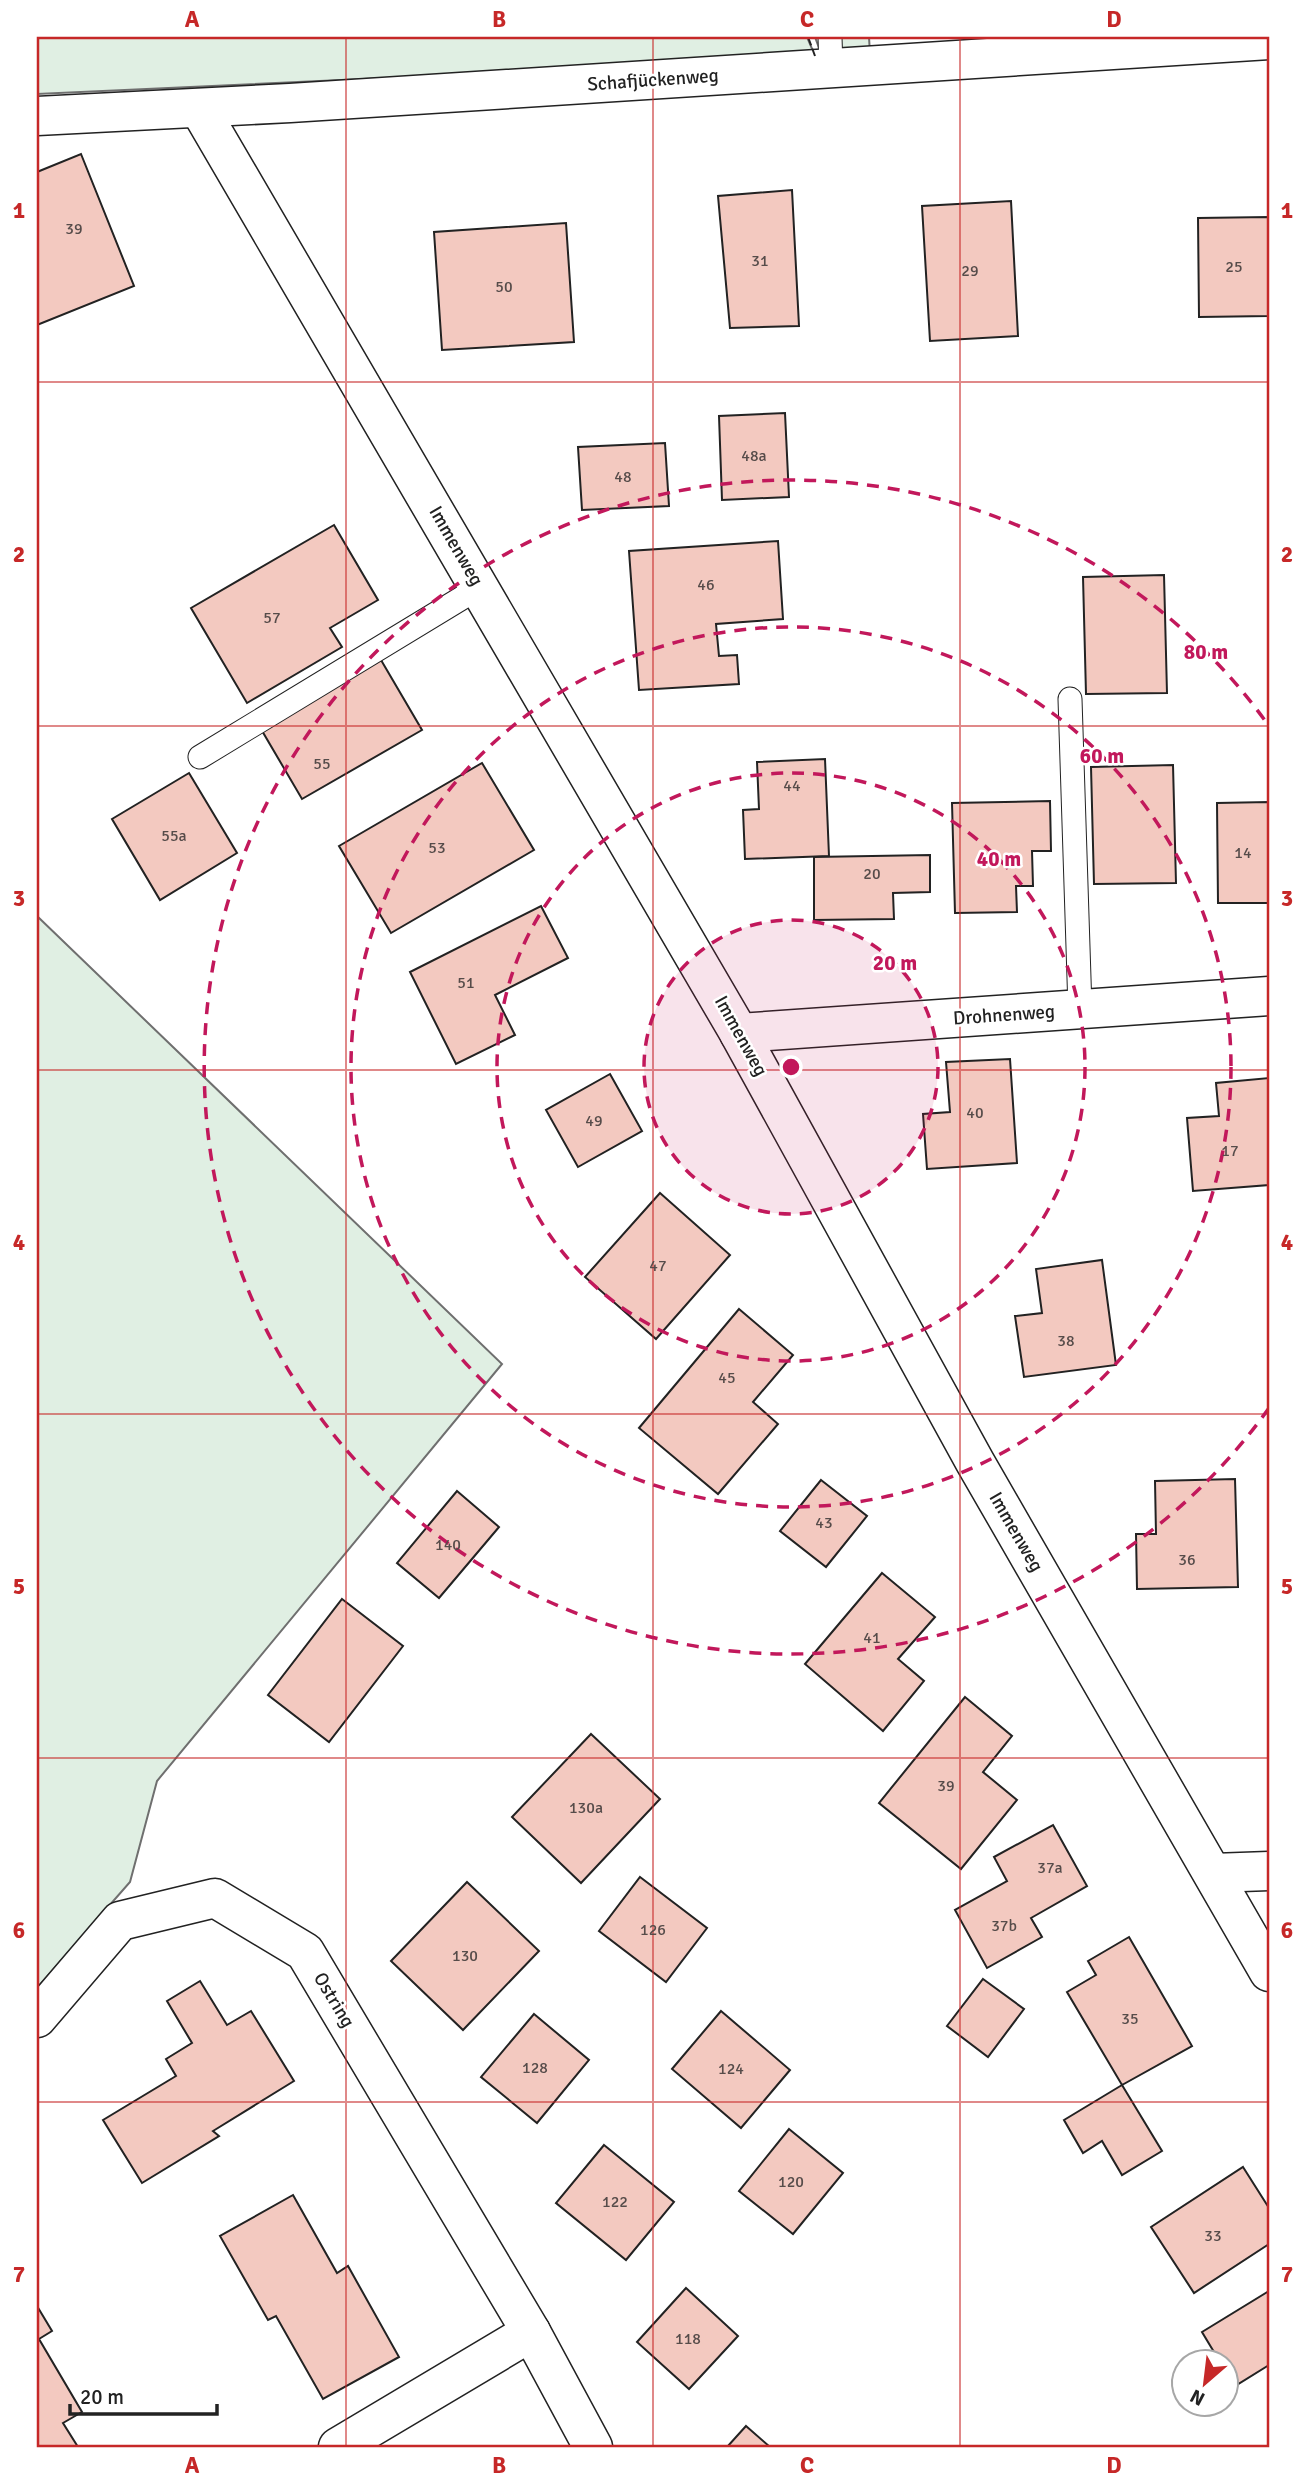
<svg xmlns="http://www.w3.org/2000/svg" width="1306" height="2484" viewBox="0 0 1306 2484" font-family="Signika,sans-serif">
	<rect width="100%" height="100%" fill="#fff"/>
	<g fill="#e0efe3" stroke="#6f6f6f" stroke-width="2">
		<path d="M37 37H807L816 58 37 94Z"/>
		<path d="M815 37H869L870 54 822 56Z"/>
		<path d="M37 916 502 1364 157 1781 130 1882 37 1988Z"/>
	</g>
	<g fill="#f3c9c0" stroke="#222" stroke-width="2">
		<path d="M81 154 134 286 37 325V172Z"/>
		<path d="M792 190 799 326 730 328 718 196Z"/>
		<path d="M1011 201 1018 336 930 341 922 206Z"/>
		<path d="M1269 217V316L1199 317 1198 218Z"/>
		<path d="M566 223 574 342 442 350 434 232Z"/>
		<path d="M785 413 789 497 722 500 719 416Z"/>
		<path d="M665 443 669 506 582 510 578 447Z"/>
		<path d="M334 525 378 600 330 628 342 647 247 703 191 608Z"/>
		<path d="M778 541 783 619 716 624 719 656 737 655 739 684 639 690 629 551Z"/>
		<path d="M1164 575 1167 693 1086 694 1083 577Z"/>
		<path d="M381 660 422 730 302 799 261 729Z"/>
		<path d="M825 759 829 856 745 859 743 810 759 809 757 762Z"/>
		<path d="M482 763 534 850 391 933 339 846Z"/>
		<path d="M1173 765 1176 883 1094 884 1091 767Z"/>
		<path d="M189 773 237 853 160 900 112 819Z"/>
		<path d="M1050 801 1051 851H1032L1033 886H1016L1017 912 955 913 952 803Z"/>
		<path d="M1269 802V903H1218L1217 803Z"/>
		<path d="M930 855V892L893 893 894 919 814 920V857Z"/>
		<path d="M541 906 568 958 495 995 515 1035 456 1064 410 972Z"/>
		<path d="M1010 1059 1017 1163 927 1169 923 1114 950 1112 946 1062Z"/>
		<path d="M610 1074 642 1131 578 1167 546 1110Z"/>
		<path d="M1269 1078V1185L1193 1191 1187 1118 1219 1116 1216 1083Z"/>
		<path d="M660 1193 730 1255 656 1339 585 1277Z"/>
		<path d="M1102 1260 1116 1365 1024 1377 1015 1316 1042 1313 1036 1269Z"/>
		<path d="M739 1309 793 1355 753 1402 778 1424 718 1494 639 1428Z"/>
		<path d="M1235 1479 1238 1587 1137 1589 1136 1534H1156L1155 1481Z"/>
		<path d="M821 1480 867 1516 826 1567 780 1531Z"/>
		<path d="M457 1491 499 1527 439 1598 397 1563Z"/>
		<path d="M882 1573 935 1617 898 1659 924 1681 883 1731 805 1664Z"/>
		<path d="M342 1599 403 1646 329 1742 268 1695Z"/>
		<path d="M965 1697 1012 1736 983 1772 1017 1800 961 1869 879 1803Z"/>
		<path d="M591 1734 660 1799 581 1883 512 1817Z"/>
		<path d="M1053 1825 1087 1886 1031 1918 1042 1937 987 1968 955 1910 1007 1881 994 1857Z"/>
		<path d="M640 1877 707 1928 666 1982 599 1931Z"/>
		<path d="M467 1882 539 1951 463 2030 391 1961Z"/>
		<path d="M1129 1937 1192 2046 1122 2085 1067 1992 1096 1975 1088 1961Z"/>
		<path d="M983 1979 1024 2009 988 2057 947 2026Z"/>
		<path d="M200 1981 227 2025 251 2011 294 2081 213 2131 219 2136 142 2183 103 2120 176 2076 166 2059 192 2043 167 2001Z"/>
		<path d="M721 2011 790 2070 741 2128 672 2069Z"/>
		<path d="M534 2014 589 2060 537 2123 481 2077Z"/>
		<path d="M1122 2085 1162 2151 1122 2175 1102 2141 1083 2153 1064 2120Z"/>
		<path d="M789 2129 843 2173 793 2234 739 2191Z"/>
		<path d="M604 2145 674 2202 626 2260 556 2203Z"/>
		<path d="M1243 2167 1269 2208V2244L1194 2293 1151 2227Z"/>
		<path d="M293 2195 337 2273 348 2266 399 2357 323 2399 276 2316 268 2320 220 2236Z"/>
		<path d="M686 2288 738 2336 689 2389 637 2342Z"/>
		<path d="M1269 2291V2365L1235 2386 1226 2371V2362H1220L1202 2332Z"/>
		<path d="M37 2306 52 2331 39 2339 82 2412 63 2423 78 2447H37Z"/>
		<path d="M746 2426 770 2447H727Z"/>
	</g>
	<g fill="none" stroke-linecap="round" stroke-linejoin="round">
		<defs>
			<g id="lane">
				<path d="M830 37 831 68"/>
				<path d="M1070 699 1080 1009"/>
				<path d="M200 757 480 587"/>
			</g>
			<g id="street">
				<path d="M199 108 739 1033 975 1462 1269 1972"/>
				<path d="M37 116 290 103 1269 40"/>
				<path d="M739 1033 1269 996"/>
				<path d="M1213 1873 1269 1871"/>
				<path d="M37 2018 120 1921 215 1898 305 1952 531 2332 593 2447"/>
				<path d="M338 2447 531 2332"/>
			</g>
		</defs>
		<use href="#lane" stroke="#222" stroke-width="25"/>
		<use href="#street" stroke="#222" stroke-width="41"/>
		<use href="#lane" stroke="#fff" stroke-width="23"/>
		<use href="#street" stroke="#fff" stroke-width="38"/>
		<path stroke="#222" stroke-width="2" stroke-dasharray="9 3.5" stroke-linecap="butt" d="M808 37 815 56"/>
	</g>
	<path fill="none" stroke="#c62828" stroke-width="2" stroke-opacity="0.55" d="M346 37V2447M653 37V2447M960 37V2447M37 382H1269M37 726H1269M37 1070H1269M37 1414H1269M37 1758H1269M37 2102H1269"/>
	<circle cx="791" cy="1067" r="147" fill="#c2185b" fill-opacity=".12"/>
	<g fill="none" stroke="#c2185b" stroke-width="3.5" stroke-dasharray="12 9">
		<circle cx="791" cy="1067" r="147"/>
		<circle cx="791" cy="1067" r="294"/>
		<circle cx="791" cy="1067" r="440"/>
		<path d="M1269 1408A587 587 0 1 1 1269 726"/>
	</g>
	<g text-anchor="middle" dominant-baseline="central" stroke-width="5" stroke-linejoin="round" paint-order="stroke">
		<g font-size="16" fill="#564c4a">
			<text x="74" y="229">39</text>
			<text x="760" y="261">31</text>
			<text x="1234" y="267">25</text>
			<text x="970" y="271">29</text>
			<text x="504" y="287">50</text>
			<text x="754" y="456">48a</text>
			<text x="623" y="477">48</text>
			<text x="706" y="585">46</text>
			<text x="272" y="618">57</text>
			<text x="322" y="764">55</text>
			<text x="792" y="786">44</text>
			<text x="174" y="836">55a</text>
			<text x="437" y="848">53</text>
			<text x="1243" y="853">14</text>
			<text x="872" y="874">20</text>
			<text x="466" y="983">51</text>
			<text x="975" y="1113">40</text>
			<text x="594" y="1121">49</text>
			<text x="1230" y="1151">17</text>
			<text x="658" y="1266">47</text>
			<text x="1066" y="1341">38</text>
			<text x="727" y="1378">45</text>
			<text x="824" y="1523">43</text>
			<text x="448" y="1545">140</text>
			<text x="1187" y="1560">36</text>
			<text x="872" y="1638">41</text>
			<text x="946" y="1786">39</text>
			<text x="586" y="1808">130a</text>
			<text x="1050" y="1868">37a</text>
			<text x="1004" y="1926">37b</text>
			<text x="653" y="1930">126</text>
			<text x="465" y="1956">130</text>
			<text x="1130" y="2019">35</text>
			<text x="535" y="2068">128</text>
			<text x="731" y="2069">124</text>
			<text x="791" y="2182">120</text>
			<text x="615" y="2202">122</text>
			<text x="1213" y="2236">33</text>
			<text x="688" y="2339">118</text>
		</g>
		<g font-size="19" fill="#222" stroke="#fff">
			<text transform="translate(653 80) rotate(-4)">Schafjückenweg</text>
			<text transform="translate(456 546) rotate(60)">Immenweg</text>
			<text transform="translate(1004 1015) rotate(-4)">Drohnenweg</text>
			<text transform="translate(741 1036) rotate(61)">Immenweg</text>
			<text transform="translate(1016 1532) rotate(60)">Immenweg</text>
			<text transform="translate(334 2000) rotate(59)">Ostring</text>
		</g>
	</g>
	<circle cx="791" cy="1067" r="10" fill="#c2185b" stroke="#fff" stroke-width="3.5"/>
	<g font-size="21" text-anchor="middle" font-weight="bold" fill="#c2185b" stroke="#fff" stroke-width="5" stroke-linejoin="round" paint-order="stroke">
		<text x="1206" y="659">80 m</text>
		<text x="1102" y="763">60 m</text>
		<text x="999" y="866">40 m</text>
		<text x="895" y="970">20 m</text>
	</g>
	<rect width="1306" height="2484" fill="none" stroke="#ffffff" stroke-width="77"/>
	<g transform="translate(1205 2383) rotate(208)"><circle r="33" fill="#ffffff" stroke="#a7a7a7" stroke-width="2"/>
	<path d="M0-5L12 26L0 18L-12 26Z" fill="#c62828"/>
	<text y="-10" font-size="19" font-weight="bold" text-anchor="middle" fill="#222222">N</text>
	</g>
	<path d="M70 2404v10h147v-10" fill="none" stroke="#222222" stroke-width="3.5"/>
	<text x="80" y="2404" font-size="21" fill="#222222" stroke="#ffffff" stroke-width="5" paint-order="stroke">20 m</text>
	<rect x="38" y="38" width="1230" height="2408" fill="none" stroke="#c62828" stroke-width="2.5"/>
	<g font-size="23" text-anchor="middle" font-weight="bold" fill="#c62828">
		<text x="192" y="27">A</text>
		<text x="499" y="27">B</text>
		<text x="807" y="27">C</text>
		<text x="1114" y="27">D</text>
		<text x="19" y="218">1</text>
		<text x="1287" y="218">1</text>
		<text x="19" y="562">2</text>
		<text x="1287" y="562">2</text>
		<text x="19" y="906">3</text>
		<text x="1287" y="906">3</text>
		<text x="19" y="1250">4</text>
		<text x="1287" y="1250">4</text>
		<text x="19" y="1594">5</text>
		<text x="1287" y="1594">5</text>
		<text x="19" y="1938">6</text>
		<text x="1287" y="1938">6</text>
		<text x="19" y="2282">7</text>
		<text x="1287" y="2282">7</text>
		<text x="192" y="2473">A</text>
		<text x="499" y="2473">B</text>
		<text x="807" y="2473">C</text>
		<text x="1114" y="2473">D</text>
	</g>
</svg>
